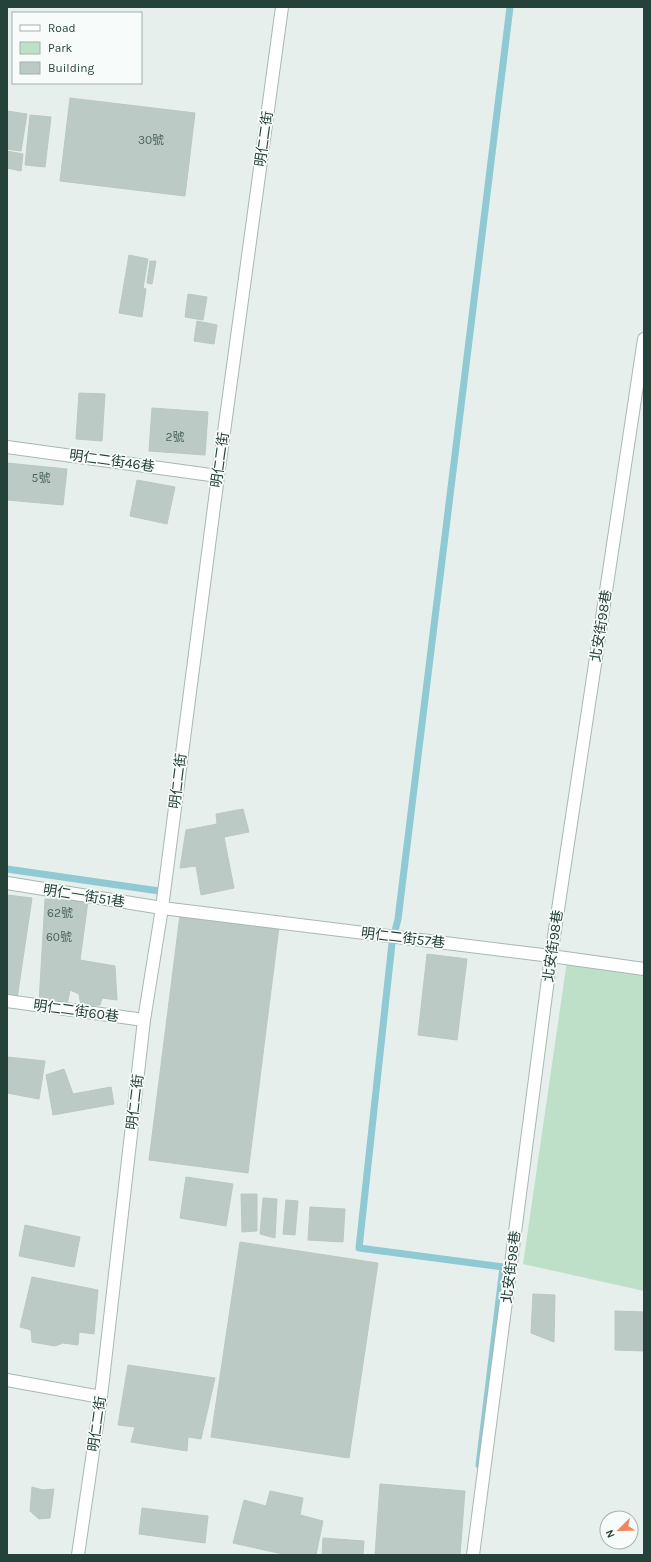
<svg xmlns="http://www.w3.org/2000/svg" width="651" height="1562" viewBox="0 0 651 1562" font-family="Karla,'Noto Sans TC',sans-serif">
	<rect width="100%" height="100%" fill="#e6efeb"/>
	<path fill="#bfe0c8" d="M567 961 644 973V1291L523 1264Z"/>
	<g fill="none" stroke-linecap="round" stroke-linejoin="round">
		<g stroke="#8ec9d4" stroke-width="7">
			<path d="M7 869 166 892"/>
			<path d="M479 1465 503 1267 359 1248 392 943 398 919 510 7"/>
		</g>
	</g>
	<g fill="#bbcac4" stroke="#b8c9c2">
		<path d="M70 98 195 113 185 196 60 181Z"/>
		<path d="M7 111 27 114 21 151 7 149Z"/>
		<path d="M30 115 51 117 45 167 25 165Z"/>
		<path d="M7 151 23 154 21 171 7 168Z"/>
		<path d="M129 255 148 259 143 288 146 289 142 317 119 313Z"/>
		<path d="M150 261H156L152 284 147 283Z"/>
		<path d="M188 294 207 297 203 320 185 317Z"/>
		<path d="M197 321 217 325 214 344 194 341Z"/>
		<path d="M79 393 105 394 102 441 76 439Z"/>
		<path d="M152 408 208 412 205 455 149 451Z"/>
		<path d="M7 463 67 469 63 505 7 500Z"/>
		<path d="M137 480 175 487 167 524 130 516Z"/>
		<path d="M243 809 249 832 224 837 234 888 201 895 196 866 180 868 186 830 217 824 216 814Z"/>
		<path d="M7 895 32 898 17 999 7 997Z"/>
		<path d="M45 899 88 901 80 960 115 966 117 1000 102 998 100 1005 81 1006 79 994 70 990 67 1005 39 1003Z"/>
		<path d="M180 915 279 927 248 1173 149 1160Z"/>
		<path d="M427 954 467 959 457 1040 418 1035Z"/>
		<path d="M7 1057 45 1061 39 1099 7 1093Z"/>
		<path d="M64 1069 73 1094 111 1087 114 1104 53 1115 46 1075Z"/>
		<path d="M186 1177 233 1184 226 1226 180 1218Z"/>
		<path d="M241 1194H257V1231L242 1232Z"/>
		<path d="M263 1198 277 1199 275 1238 260 1234Z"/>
		<path d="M286 1200 298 1201 295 1235 283 1234Z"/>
		<path d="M310 1207 345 1209 343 1242 308 1240Z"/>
		<path d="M25 1225 80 1237 74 1267 19 1256Z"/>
		<path d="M240 1242 378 1263 349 1458 211 1437Z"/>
		<path d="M32 1277 98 1290 94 1334 79 1332 78 1345 63 1343 55 1346 32 1342 31 1330 20 1327Z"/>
		<path d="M533 1294 555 1295 554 1342 531 1333Z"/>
		<path d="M615 1311 644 1312V1351L615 1350Z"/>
		<path d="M128 1365 215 1378 201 1439 188 1437 187 1451 131 1442 135 1427 118 1425Z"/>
		<path d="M380 1484 465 1491 460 1555H375Z"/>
		<path d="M32 1487 43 1490 54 1489 50 1518 39 1519 30 1511Z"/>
		<path d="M270 1491 303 1498 300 1515 323 1521 316 1555H287L233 1543 244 1500 266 1506Z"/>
		<path d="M142 1508 208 1516 205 1543 139 1534Z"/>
		<path d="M323 1538 364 1541 363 1555H322Z"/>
	</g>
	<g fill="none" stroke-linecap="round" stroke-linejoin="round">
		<defs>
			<g id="minor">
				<path d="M7 447 218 476"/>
				<path d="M7 883 162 908 551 956 644 969"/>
				<path d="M7 1001 144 1020"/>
				<path d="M7 1380 101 1397"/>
				<path d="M78 1555 101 1397 144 1020 162 908 218 476 282 7"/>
				<path d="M473 1555 551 956 644 339"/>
			</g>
		</defs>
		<use href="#minor" stroke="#a8b8b2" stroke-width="14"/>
		<use href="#minor" stroke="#fff" stroke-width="12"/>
	</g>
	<g text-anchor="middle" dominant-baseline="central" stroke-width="3.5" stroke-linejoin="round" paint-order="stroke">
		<g font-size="12" fill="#4a645c">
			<text x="151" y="140">30號</text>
			<text x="175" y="437">2號</text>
			<text x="41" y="478">5號</text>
			<text x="60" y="913">62號</text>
			<text x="59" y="937">60號</text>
		</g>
		<g font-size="14" fill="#24423a" stroke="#f7fbf9">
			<text transform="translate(264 139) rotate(-82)">明仁二街</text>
			<text transform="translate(220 460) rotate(-82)">明仁二街</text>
			<text transform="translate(112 461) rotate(8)">明仁二街46巷</text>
			<text transform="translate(601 626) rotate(-81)">北安街98巷</text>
			<text transform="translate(178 781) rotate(-83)">明仁二街</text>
			<text transform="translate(84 896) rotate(9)">明仁一街51巷</text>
			<text transform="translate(403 938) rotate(7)">明仁二街57巷</text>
			<text transform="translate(553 946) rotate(-82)">北安街98巷</text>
			<text transform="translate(76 1011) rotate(8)">明仁二街60巷</text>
			<text transform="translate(135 1102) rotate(-83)">明仁二街</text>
			<text transform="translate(511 1267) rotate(-83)">北安街98巷</text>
			<text transform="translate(97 1424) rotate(-82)">明仁二街</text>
		</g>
	</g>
	<rect width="651" height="1562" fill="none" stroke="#24423a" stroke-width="16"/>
	<rect x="12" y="12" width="130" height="72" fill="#f7fbf9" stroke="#a3b1ad"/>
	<rect x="20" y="25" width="20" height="6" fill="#ffffff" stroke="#a3b1ad"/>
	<text x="48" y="32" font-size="12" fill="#24423a">Road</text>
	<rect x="20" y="42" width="20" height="12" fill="#bfe0c8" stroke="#a3b1ad"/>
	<text x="48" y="52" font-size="12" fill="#24423a">Park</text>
	<rect x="20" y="62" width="20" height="12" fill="#bbcac4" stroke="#a3b1ad"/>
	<text x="48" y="72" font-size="12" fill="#24423a">Building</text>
	<g transform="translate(619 1530) rotate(247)"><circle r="19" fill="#f7fbf9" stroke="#a3b1ad"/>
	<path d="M0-3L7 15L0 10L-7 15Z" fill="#f4845f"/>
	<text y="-6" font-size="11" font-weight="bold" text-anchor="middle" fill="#24423a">N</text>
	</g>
</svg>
